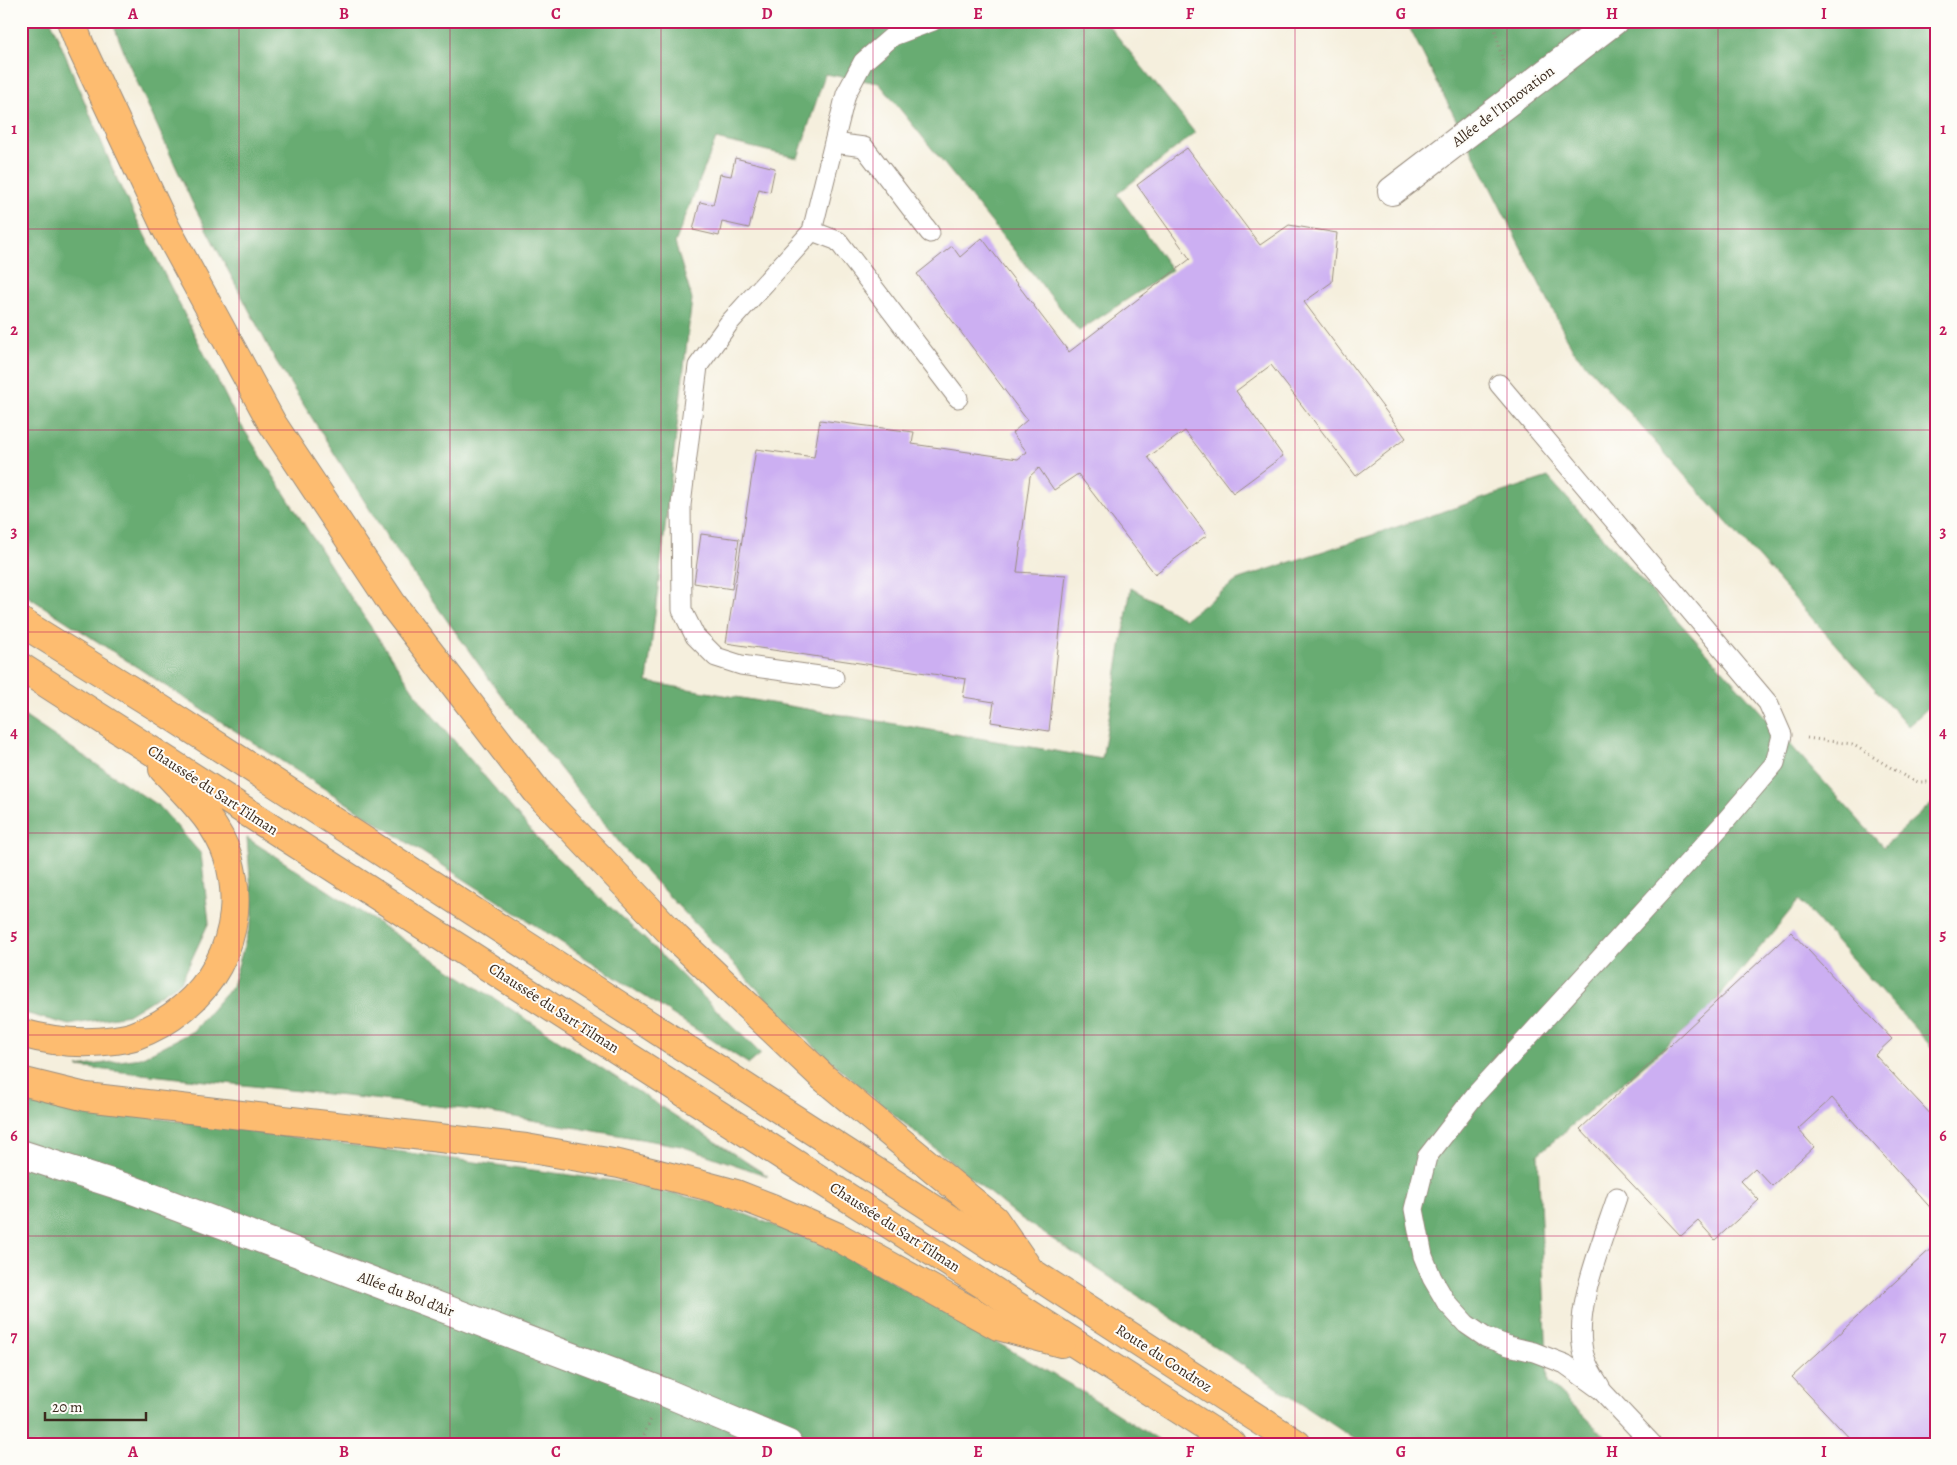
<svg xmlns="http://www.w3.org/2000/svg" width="1957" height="1465" viewBox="0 0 1957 1465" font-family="Alegreya,serif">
	<rect width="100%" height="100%" fill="#fdfcf7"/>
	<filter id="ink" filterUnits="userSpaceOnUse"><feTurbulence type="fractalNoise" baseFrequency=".02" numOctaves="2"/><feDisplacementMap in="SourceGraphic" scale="10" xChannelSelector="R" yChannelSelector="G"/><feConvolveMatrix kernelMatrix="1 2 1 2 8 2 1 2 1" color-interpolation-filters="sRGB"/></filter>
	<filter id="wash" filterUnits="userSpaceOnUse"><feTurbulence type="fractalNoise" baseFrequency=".0096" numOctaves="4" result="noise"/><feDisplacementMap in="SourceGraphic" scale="20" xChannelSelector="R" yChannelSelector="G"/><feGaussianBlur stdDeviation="1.12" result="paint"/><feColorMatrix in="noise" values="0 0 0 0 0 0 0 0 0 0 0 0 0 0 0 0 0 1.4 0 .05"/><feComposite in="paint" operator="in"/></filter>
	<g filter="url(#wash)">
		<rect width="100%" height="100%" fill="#f5efdd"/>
		<g fill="#68ac72" stroke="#526b48">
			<path d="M21 21H51L119 184 236 417 344 587 422 703 544 846 647 941 761 1054 749 1064 21 592Z"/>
			<path d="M112 21H1105L1195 133 1117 194 1172 270 1079 331 879 83 825 74 798 158 716 139 675 243 692 299 647 682 1102 759 1131 588 1185 619 1239 579 1548 477 1883 847 1936 799V1052L1799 900 1707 1012 1538 1154 1548 1382 1613 1444H1362L1016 1215 870 1095 795 1029 627 852 498 691 389 540 276 361 192 202 128 62Z"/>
			<path d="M1406 21H1936V701L1908 726 1573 350Z"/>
			<path d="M21 714 160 807 201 854 209 922 181 982 128 1015 69 1025 21 1012Z"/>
			<path d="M247 838 768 1176 681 1146 474 1110 77 1067 141 1058 193 1031 232 986 253 916Z"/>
			<path d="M21 1092 54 1104 620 1182 719 1204 835 1249 1083 1392 1164 1444H21Z"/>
		</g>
		<g id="blocks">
			<g fill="#ccaff2">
				<path d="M1187 148 1260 245 1289 225 1337 233 1332 282 1304 302 1406 438 1356 476 1271 365 1236 391 1283 456 1233 493 1185 431 1148 457 1207 535 1155 574 1078 474 1054 490 1039 468 1030 476 1017 572 1066 575 1049 731 991 722 994 702 963 697 966 679 726 643 756 449 814 457 820 420 914 432 912 444 1018 459 1027 452 1012 433 1027 420 917 274 952 246 960 257 982 238 1069 352 1190 259 1137 185Z"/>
				<path d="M735 158 775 168 770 192 759 189 749 228 722 222 719 236 693 230 700 202 713 205 720 174 731 176Z"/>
				<path d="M701 534 739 539 732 589 694 583Z"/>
				<path d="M1791 932 1892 1039 1875 1055 1936 1120V1214L1832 1098 1798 1129 1814 1147 1772 1186 1755 1168 1741 1181 1759 1200 1715 1240 1698 1221 1681 1236 1580 1129Z"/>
				<path d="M1936 1244V1444H1855L1792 1377Z"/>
			</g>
		</g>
	</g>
	<g filter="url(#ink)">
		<use href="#blocks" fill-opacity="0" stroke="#988c7e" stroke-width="1"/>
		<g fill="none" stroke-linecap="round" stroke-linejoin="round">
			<defs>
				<g id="service">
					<path d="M834 143 864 147 930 233"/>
					<path d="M812 231 838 241 958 398"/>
					<path d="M1499 384 1768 703 1782 735 1775 763 1723 824 1476 1094 1427 1157 1414 1209 1423 1256 1432 1278 1446 1302 1466 1324 1485 1337 1509 1346 1534 1352 1565 1364 1601 1390 1652 1444"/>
					<path d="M834 678 741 665 716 657 695 636 682 610 681 505 698 366 729 323 812 231 846 94 863 62 893 36 933 21"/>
					<path d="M1600 1386C1594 1377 1587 1366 1584 1355 1572 1311 1603 1240 1617 1197"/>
				</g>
				<path id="minor" d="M1392 191 1614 21"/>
				<path id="tertiary" d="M21 1154 130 1189 664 1392 788 1444"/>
				<g id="trunk">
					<path d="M71 21 80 45 166 228 272 423 393 605 538 793 677 939 824 1078 994 1219 1030 1271"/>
					<path d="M21 622 156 706 1297 1444"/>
					<path d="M21 667 1232 1444"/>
					<path d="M21 1033C53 1042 83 1045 115 1040 121 1039 128 1038 134 1036 208 1010 252 934 228 857 217 822 187 795 163 769"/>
					<path d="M21 1081 86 1097 526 1148 619 1164 703 1185 736 1194 772 1208 838 1237 998 1326 1061 1343"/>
				</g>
			</defs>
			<use href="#service" stroke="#988c7e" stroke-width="21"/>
			<use href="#minor" stroke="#988c7e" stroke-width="30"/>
			<use href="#tertiary" stroke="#988c7e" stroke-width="30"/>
			<use href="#trunk" stroke="#988c7e" stroke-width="30"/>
			<g stroke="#988c7e" stroke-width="3" stroke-dasharray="1 4" stroke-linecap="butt">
				<path d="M1493 21 1504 67"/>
				<path d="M1807 738 1852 744 1906 777 1918 782H1936"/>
				<path d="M640 1444 651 1419"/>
			</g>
			<use href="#service" stroke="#fff" stroke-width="19"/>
			<use href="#minor" stroke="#fff" stroke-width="28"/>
			<use href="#tertiary" stroke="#fff" stroke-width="28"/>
			<use href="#trunk" stroke="#fdbc70" stroke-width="28"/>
		</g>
	</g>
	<path fill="none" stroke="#c2185b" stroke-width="1" stroke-opacity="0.55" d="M239 21V1444M450 21V1444M661 21V1444M873 21V1444M1084 21V1444M1295 21V1444M1507 21V1444M1718 21V1444M21 229H1936M21 430H1936M21 632H1936M21 833H1936M21 1035H1936M21 1236H1936"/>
	<g text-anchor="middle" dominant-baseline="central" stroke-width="4" stroke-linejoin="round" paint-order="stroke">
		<g font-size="15" fill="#3b2a1e" stroke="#fdfcf7">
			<text transform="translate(1503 106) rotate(-37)">Allée de l'Innovation</text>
			<text transform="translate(213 790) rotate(33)">Chaussée du Sart Tilman</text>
			<text transform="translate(554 1008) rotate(33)">Chaussée du Sart Tilman</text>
			<text transform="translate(895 1227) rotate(33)">Chaussée du Sart Tilman</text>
			<text transform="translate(406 1294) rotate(21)">Allée du Bol d'Air</text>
			<text transform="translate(1164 1358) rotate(33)">Route du Condroz</text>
		</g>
	</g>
	<rect width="1957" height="1465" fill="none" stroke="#fdfcf7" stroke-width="55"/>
	<path d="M45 1412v8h101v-8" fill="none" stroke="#3b2a1e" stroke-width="2.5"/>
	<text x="52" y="1412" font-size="15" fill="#3b2a1e" stroke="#fdfcf7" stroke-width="4" paint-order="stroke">20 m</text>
	<rect x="28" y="28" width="1902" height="1410" fill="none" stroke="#c2185b" stroke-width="2"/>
	<g font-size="16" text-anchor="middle" font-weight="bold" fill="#c2185b">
		<text x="133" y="19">A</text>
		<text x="344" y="19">B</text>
		<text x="556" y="19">C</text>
		<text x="767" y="19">D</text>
		<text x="978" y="19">E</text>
		<text x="1190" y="19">F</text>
		<text x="1401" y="19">G</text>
		<text x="1612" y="19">H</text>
		<text x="1824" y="19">I</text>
		<text x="14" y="134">1</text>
		<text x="1943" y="134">1</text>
		<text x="14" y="335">2</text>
		<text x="1943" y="335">2</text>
		<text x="14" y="537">3</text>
		<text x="1943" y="537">3</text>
		<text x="14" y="738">4</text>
		<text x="1943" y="738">4</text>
		<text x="14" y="940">5</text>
		<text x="1943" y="940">5</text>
		<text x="14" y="1141">6</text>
		<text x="1943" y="1141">6</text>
		<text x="14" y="1342">7</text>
		<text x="1943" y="1342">7</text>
		<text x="133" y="1457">A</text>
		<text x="344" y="1457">B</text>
		<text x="556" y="1457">C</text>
		<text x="767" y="1457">D</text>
		<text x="978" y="1457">E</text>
		<text x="1190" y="1457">F</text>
		<text x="1401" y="1457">G</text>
		<text x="1612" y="1457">H</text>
		<text x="1824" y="1457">I</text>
	</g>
</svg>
